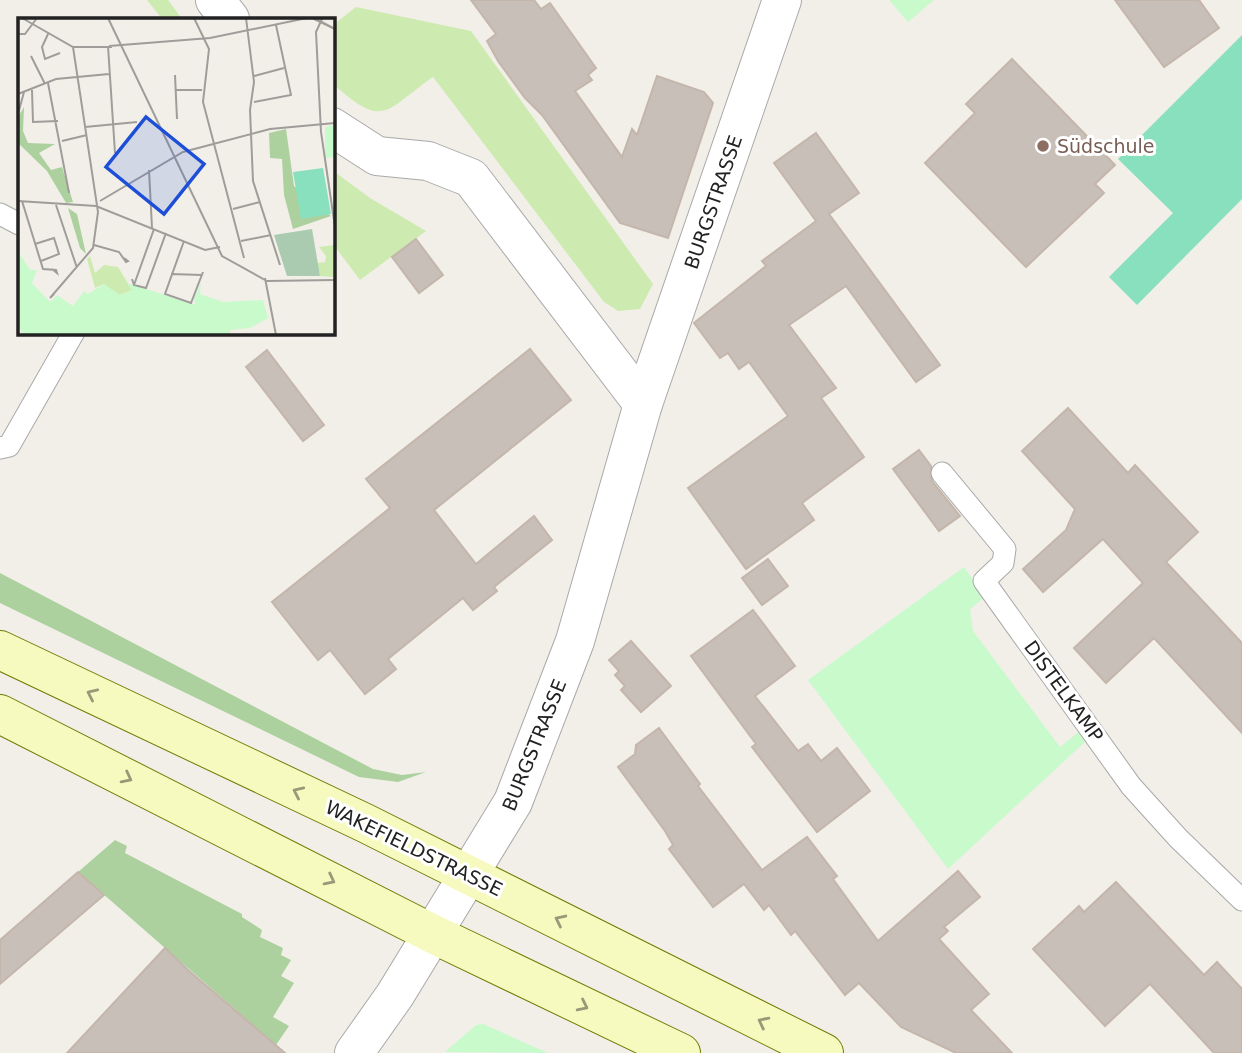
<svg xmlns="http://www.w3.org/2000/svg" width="1242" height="1053" viewBox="0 0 1242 1053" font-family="'DejaVu Sans',sans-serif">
	<rect width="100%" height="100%" fill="#f2efe9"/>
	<g fill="#cdebb0">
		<path d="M147 0H168L182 19H162Z"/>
		<path d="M356 7 471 31 653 284 640 309 618 311 604 302 433 77C384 111 385 130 333 84V25Z"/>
		<path d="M332 170 370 198 426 231 360 280 333 244Z"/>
	</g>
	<g fill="#add19e">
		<path d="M0 573 373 769 402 775 426 772 398 782 359 777 0 603Z"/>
		<path d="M115 840 127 846 125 853 242 914V917L262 930 260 937 283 948 281 955 291 960 281 976 294 983 273 1017 289 1026 276 1045 78 872Z"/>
	</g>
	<g fill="#c8facc">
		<path d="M889 0H934L908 22Z"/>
		<path d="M964 567 985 597 970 609 973 631 1060 747 1081 730 1088 739 948 869 808 680Z"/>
		<path d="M483 1024 548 1053 445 1052 476 1025Z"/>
	</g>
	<path fill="#88e0be" d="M1242 35V199L1137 305 1109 277 1173 213 1118 159Z"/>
	<g fill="#c7bfb8" stroke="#c4b6ab" stroke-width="2">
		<path d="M471 0H534L541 9 550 3 596 68 588 75 592 80 575 91 622 157 632 129 637 135 657 76 704 92 713 103 668 238 620 223 542 115 525 98 498 61 487 41 496 34Z"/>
		<path d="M1115 0H1199L1219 28 1164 67Z"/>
		<path d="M1012 59 1115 165 1095 184 1104 193 1026 267 925 163 975 113 966 104Z"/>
		<path d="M816 133 859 193 829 214 940 365 916 382 846 286 789 325 836 388 821 398 864 457 802 503 814 520 746 569 688 488 788 416 749 362 739 369 728 353 720 358 694 323 766 266 762 261 816 221 774 163Z"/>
		<path d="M416 239 443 275 419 293 392 257Z"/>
		<path d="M530 349 571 400 434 510 476 564 534 516 552 540 494 587 497 591 473 610 463 598 388 659 396 669 365 694 330 650 318 660 272 602 390 508 366 479Z"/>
		<path d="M267 350 324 425 303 441 246 367Z"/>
		<path d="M1068 408 1128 473 1135 465 1198 532 1166 562 1242 643V733L1154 638 1106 683 1074 648 1143 583 1103 539 1043 592 1023 569 1066 530 1075 509 1022 451Z"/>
		<path d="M919 450 931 466 932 481 960 516 939 531 893 469Z"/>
		<path d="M768 559 788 586 762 605 742 578Z"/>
		<path d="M753 610 795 666 755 696 798 751 808 744 821 761 837 748 870 791 817 832 752 747 756 744 691 656Z"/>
		<path d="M631 641 671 686 641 712 621 690 625 686 615 675 619 671 609 660Z"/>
		<path d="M659 728 700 784 698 786 762 870 807 837 837 876 833 879 878 941 958 871 980 897 944 927 948 931 939 939 989 994 971 1010 1012 1053H956L901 1027 859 983 845 995 795 931 791 935 769 905 764 910 744 884 713 907 669 849 673 845 665 831 618 767 635 754 636 745Z"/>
		<path d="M78 872 104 895 0 984V940Z"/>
		<path d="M1116 882 1204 975 1217 962 1242 989V1053H1214L1150 984 1105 1026 1033 949 1079 906 1084 912Z"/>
		<path d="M165 948 188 970 285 1053H67Z"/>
	</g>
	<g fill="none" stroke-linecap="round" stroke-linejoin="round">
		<defs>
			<g id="lane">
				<path d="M0 214 19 224"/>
				<path d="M0 448 9 446 74 332"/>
				<path d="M942 473 1005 549 1003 563 984 581 1131 786 1178 838 1242 900"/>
			</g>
			<g id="street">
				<path d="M215 0 230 19"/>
				<path d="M332 127 377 156 428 161 471 178 643 404"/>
				<path d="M354 1053 395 995 513 802 575 641 643 404 782 0"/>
			</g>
			<g id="secondary">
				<path d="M0 650 365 823 824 1053"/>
				<path d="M0 714 433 934 681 1053"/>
			</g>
		</defs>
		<use href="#lane" stroke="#a9a9a9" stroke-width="23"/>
		<use href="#street" stroke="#a9a9a9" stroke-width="40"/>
		<use href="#secondary" stroke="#707d05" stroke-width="40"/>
		<use href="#lane" stroke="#fff" stroke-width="21"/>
		<use href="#street" stroke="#fff" stroke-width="38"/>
		<use href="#secondary" stroke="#f7fabf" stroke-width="38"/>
	</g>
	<defs><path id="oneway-chevron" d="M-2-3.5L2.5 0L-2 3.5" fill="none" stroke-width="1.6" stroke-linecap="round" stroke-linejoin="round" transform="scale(1.75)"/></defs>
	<g stroke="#979978">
		<use href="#oneway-chevron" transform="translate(92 694) rotate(-155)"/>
		<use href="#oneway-chevron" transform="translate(127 778) rotate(27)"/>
		<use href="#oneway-chevron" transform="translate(298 792) rotate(-155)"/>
		<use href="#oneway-chevron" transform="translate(330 880) rotate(27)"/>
		<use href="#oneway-chevron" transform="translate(560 920) rotate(-154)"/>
		<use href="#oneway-chevron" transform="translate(583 1006) rotate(26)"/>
		<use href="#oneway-chevron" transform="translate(763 1022) rotate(-153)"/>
	</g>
	<circle fill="#8d6e63" stroke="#fff" stroke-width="2.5" cx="1043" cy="146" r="7"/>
	<g text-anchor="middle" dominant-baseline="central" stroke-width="6" stroke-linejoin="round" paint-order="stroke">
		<g font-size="19" fill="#785e54" stroke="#fff" text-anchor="start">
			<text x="1057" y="146">Südschule</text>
		</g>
		<g font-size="19" fill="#222" stroke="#fff">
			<text transform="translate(713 202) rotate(-71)">BURGSTRASSE</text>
			<text transform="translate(1064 691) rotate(54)">DISTELKAMP</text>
			<text transform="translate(534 745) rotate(-68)">BURGSTRASSE</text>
			<text transform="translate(414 848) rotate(26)">WAKEFIELDSTRASSE</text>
		</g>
	</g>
	<g transform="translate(18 18)">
		<rect width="317" height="317" fill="#f2efe9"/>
		<path d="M316 227 317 259 302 258 299 245 307 244 308 238 301 229ZM72 238 77 255 86 247 100 249 114 272 99 278 86 266 77 270 69 241Z" fill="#cdebb0"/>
		<path d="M6 89 5 113 10 125 37 126 21 135 33 152 44 149 55 184 48 185 29 153 0 125V99ZM268 111 276 168 313 198 275 211 266 177 264 141 252 140 251 115ZM50 190 59 196 68 236 62 230Z" fill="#add19e"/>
		<path d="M294 211 302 258H269L256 217Z" fill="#aacbaf"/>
		<path d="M317 107V139L307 140V109ZM0 233 12 252H19L14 265 32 284 39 277 55 288 66 273 70 276 86 266 102 277 114 272 110 267 113 266 178 287 176 281 183 265 182 276 205 284 245 282 250 300 232 310 212 312V317H5L0 306Z" fill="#c8facc"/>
		<path d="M305 150 313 196 283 201 275 154Z" fill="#88e0be"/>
		<path fill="none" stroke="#9f9d99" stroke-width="2" d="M4 0 55 29H94M90 0 204 238 249 263 317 262M176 0 191 31 185 84 226 240M228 0 236 64 232 92 235 163 262 247M294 0 317 11M296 0 317 11M304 1 298 14 303 114 317 209M0 16H7L19 0M30 16 24 29 27 41 42 35M90 28 97 135M91 28 192 20 289 0M13 38 27 66M157 57 159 101M236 58 266 50M30 65 51 175M14 72 15 104 40 103M157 72H184M0 76 38 61 91 56M236 84 273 77 258 7M0 96 6 74M67 109 119 104M44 123 69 117M131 152 134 210M0 183 78 188 187 232 202 229M4 183 25 251 38 252 39 255 34 251M82 183 165 134 252 111 317 105M38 187 59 250M215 191 242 184M166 223 147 276 173 285 185 254M223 223 253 217M17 226 36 220 41 236 23 243M76 227 101 234 108 244 110 243 106 240M153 256 184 257M247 260 258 317M114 261 116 267 128 270 148 215M116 267 136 211M36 276 32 280 75 230 80 194 55 29"/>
		<path fill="#1d4ed8" fill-opacity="0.15" stroke="#1d4ed8" stroke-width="3.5" d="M128 99 186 146 146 196 88 149Z"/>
		<rect width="317" height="317" fill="none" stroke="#222" stroke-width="3.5"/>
	</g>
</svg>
